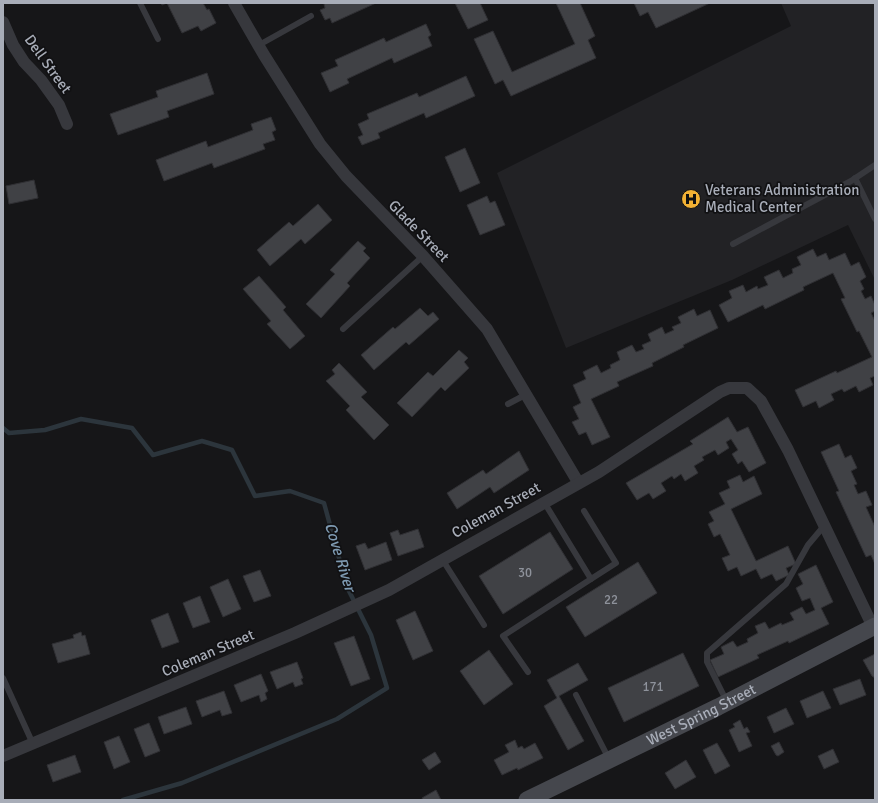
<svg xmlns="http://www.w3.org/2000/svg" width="878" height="803" viewBox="0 0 878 803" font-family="Signika,sans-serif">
	<rect width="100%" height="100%" fill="#161618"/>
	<path fill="#222225" d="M781 3H875V280L848 225 732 280 566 348 497 173 791 26Z"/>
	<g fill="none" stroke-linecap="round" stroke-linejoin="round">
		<path stroke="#2c353c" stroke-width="4.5" d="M3 428 9 433 45 430 81 419 132 428 153 455 202 441 232 450 255 496 290 491 324 503 347 587 371 635 387 688 337 719 182 783 123 800"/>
	</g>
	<g fill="#404145" stroke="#303034">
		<path d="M161 3H203L207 10 209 9 216 23 201 31 198 26 182 33 167 3 162 5Z"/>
		<path d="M327 3H376L332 23 330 18 325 20 320 10 325 8 324 4Z"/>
		<path d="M455 3H480L488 20 468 29Z"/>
		<path d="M556 3H580L595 36 588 40 596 58 511 96 503 80 495 84 474 39 493 31 512 72 575 44Z"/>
		<path d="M634 3H710L656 28 648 12 640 16Z"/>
		<path d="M426 24 431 35 428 37 432 46 394 63 392 58 347 79 349 83 330 92 321 73 338 66 335 60 384 38 386 42Z"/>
		<path d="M207 73 214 94 167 111 169 117 118 135 110 114 158 97 156 91Z"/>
		<path d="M466 76 475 96 426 118 424 113 378 133 380 138 362 145 358 137 363 135 358 124 369 119 367 114 417 93 419 97Z"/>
		<path d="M271 117 276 130 272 132 275 140 263 144 265 149 214 168 212 163 164 181 156 160 206 141 208 147 253 130 251 124Z"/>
		<path d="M465 148 480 183 460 192 445 157Z"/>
		<path d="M34 180 38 198 9 204 6 186Z"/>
		<path d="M487 196 490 203 495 201 505 225 480 235 467 205Z"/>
		<path d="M318 204 332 220 305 244 301 239 270 266 257 250 289 222 293 226Z"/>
		<path d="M358 241 366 248 363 251 370 258 347 283 350 286 321 318 306 304 335 274 330 270Z"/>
		<path d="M813 249 817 257 826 253 829 260 845 253 851 266 859 262 866 277 860 281 864 289 861 291 865 299 871 296 875 305V311L871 313 875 321V376L870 378 873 385 859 392 856 386 844 392 842 389 831 394 834 400 819 408 816 401 803 407 795 390 836 371 837 373 872 357 859 331 857 332 841 299 845 298 833 273 803 287 804 290 765 309 763 305 728 322 719 305 732 298 729 291 743 285 746 292 757 286 758 289 768 285 764 277 779 270 783 278 793 273 792 269 801 265 797 257Z"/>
		<path d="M259 276 286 307 283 310 305 336 290 349 267 324 271 321 243 289Z"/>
		<path d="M420 308 428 316 433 312 439 319 409 345 406 342 374 370 361 355 393 327 395 329Z"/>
		<path d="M694 309 697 316 710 310 718 328 683 345 684 347 652 363 653 366 617 382 619 386 591 399 610 437 592 445 586 432 579 435 572 422 579 419 573 407 581 403 573 385 586 379 583 372 597 365 601 373 611 368 610 365 620 360 617 352 632 345 636 352 644 349 642 345 651 341 648 334 662 327 665 334 674 330 672 327 681 323 678 317Z"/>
		<path d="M459 350 468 358 464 362 469 368 445 391 441 387 412 417 397 403 428 372 433 376Z"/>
		<path d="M339 363 367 392 361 397 389 425 374 440 346 410 350 406 326 381 335 374 332 370Z"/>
		<path d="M728 417 737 432 748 427 766 463 749 472 742 461 738 464 732 454 738 450 731 439 726 442 729 448 718 455 715 450 702 457 704 460 694 466 698 473 685 481 681 474 674 479 672 476 661 483 666 491 653 499 649 493 637 500 626 483 693 444 690 441Z"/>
		<path d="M839 444 845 458 851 455 857 468 851 471 857 484 854 485 858 494 866 491 872 505 866 507 875 527V564L871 555 866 557 836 492 839 491 821 452Z"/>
		<path d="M519 451 529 470 494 493 490 487 457 509 447 493 483 470 486 474Z"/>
		<path d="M740 475 743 482 754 476 762 494 731 509 756 561 788 546 796 564 786 568 789 575 776 581 772 574 761 579 756 569 741 576 737 567 728 571 722 558 730 555 720 534 714 537 708 524 714 521 709 512 725 504 719 493 730 488 727 481Z"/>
		<path d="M418 529 424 547 398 556 390 533 398 530 400 535Z"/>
		<path d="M550 532 573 569 503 614 479 576Z"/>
		<path d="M386 542 392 560 365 570 356 546 365 543 368 549Z"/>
		<path d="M638 562 657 593 585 637 566 607Z"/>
		<path d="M816 565 833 602 821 608 829 624 789 643 788 641 757 655 759 658 718 677 710 660 724 654 721 647 733 641 737 647 748 642 747 639 758 633 755 626 765 622 769 629 781 623 782 625 794 620 790 613 802 607 806 614 815 610 810 598 802 601 796 588 803 584 798 574Z"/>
		<path d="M260 570 271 596 254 602 243 576Z"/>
		<path d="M228 579 241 609 223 617 210 587Z"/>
		<path d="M200 596 210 622 193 628 183 603Z"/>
		<path d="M415 611 433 651 413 660 396 620Z"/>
		<path d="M168 613 179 642 162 648 151 620Z"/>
		<path d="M81 632 82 636 85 635 90 654 58 663 52 644 74 638 73 635Z"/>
		<path d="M354 636 370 679 351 686 334 643Z"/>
		<path d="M489 650 513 684 484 705 460 671Z"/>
		<path d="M683 653 699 686 624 722 608 688Z"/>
		<path d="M875 654V678L872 676 863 660Z"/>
		<path d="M297 662 303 678 301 679 303 684 295 687 293 682 277 689 270 672Z"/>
		<path d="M578 663 588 680 559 696 584 741 568 750 544 706 557 698 547 680Z"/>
		<path d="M261 674 268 691 265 693 267 699 261 702 259 695 241 702 234 685Z"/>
		<path d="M860 679 866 695 840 705 833 689Z"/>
		<path d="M224 691 232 713 222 716 220 710 202 717 196 701Z"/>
		<path d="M823 691 831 708 807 718 800 701Z"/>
		<path d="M186 707 192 724 164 734 158 717Z"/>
		<path d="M786 708 794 724 774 733 767 717Z"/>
		<path d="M740 720 744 729 747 727 750 732 746 733 752 746 739 752 729 730 735 727 733 724Z"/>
		<path d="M149 723 160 751 145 757 134 729Z"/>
		<path d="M119 736 130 762 114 769 104 742Z"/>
		<path d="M515 740 518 748 522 746 524 749 535 743 543 758 518 770 517 768 502 775 494 760 509 752 505 745Z"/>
		<path d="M779 742 784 752 778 756 776 755 771 746Z"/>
		<path d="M717 743 730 766 715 774 703 750Z"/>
		<path d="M833 749 839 762 824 769 818 756Z"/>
		<path d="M435 752 441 762 429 770 422 760Z"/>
		<path d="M75 755 81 772 53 782 47 765Z"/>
		<path d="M686 760 696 777 675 789 665 773Z"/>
		<path d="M436 790 441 800H423L422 798Z"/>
	</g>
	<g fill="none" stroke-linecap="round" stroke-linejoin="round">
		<g stroke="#37383d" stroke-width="6">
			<path d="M140 3 158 39"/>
			<path d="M259 45 311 16"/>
			<path d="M855 178 875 219"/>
			<path d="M733 244 851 181 875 165"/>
			<path d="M343 329 423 256"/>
			<path d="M508 404 527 394"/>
			<path d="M584 511 616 563 591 579"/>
			<path d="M442 559 484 625"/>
			<path d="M528 672 503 636 591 579 544 502"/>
			<path d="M3 678 33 744"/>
			<path d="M576 695 609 759"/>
			<path d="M727 702 707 662V653L786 584 808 545 824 526"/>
		</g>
		<g stroke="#37383d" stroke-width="12">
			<path d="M234 3 264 55 320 144 346 176 423 256 487 329 578 482"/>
			<path d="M3 22 13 45 24 62 41 80 59 105 67 124"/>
			<path d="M3 756 295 633 389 590 599 472 720 392 729 388H747L761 401 788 450 873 627"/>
		</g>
		<path stroke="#45474d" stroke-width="17" id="s1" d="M527 800 718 707 875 626"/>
	</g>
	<defs>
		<symbol id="hospital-disc" viewBox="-11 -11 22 22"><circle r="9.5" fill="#f2b134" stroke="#111113"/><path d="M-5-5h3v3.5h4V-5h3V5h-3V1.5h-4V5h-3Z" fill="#111"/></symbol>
	</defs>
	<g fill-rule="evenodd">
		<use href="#hospital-disc" x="680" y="188" width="22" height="22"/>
	</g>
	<g text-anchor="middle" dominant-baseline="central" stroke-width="3.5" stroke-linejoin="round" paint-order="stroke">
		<g font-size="13" fill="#8e929b">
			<text x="525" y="573">30</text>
			<text x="611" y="600">22</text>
			<text x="653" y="687">171</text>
		</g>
		<g font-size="15" fill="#a8adb8" stroke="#111113">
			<text transform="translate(48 64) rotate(54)">Dell Street</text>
			<text transform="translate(419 231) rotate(46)">Glade Street</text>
			<text transform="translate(496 510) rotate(-29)">Coleman Street</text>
			<text transform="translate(208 653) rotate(-23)">Coleman Street</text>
			<text stroke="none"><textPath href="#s1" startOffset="194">West Spring Street</textPath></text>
		</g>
		<g font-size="15" fill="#a8adb8" stroke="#111113" text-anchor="start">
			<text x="705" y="190">Veterans Administration<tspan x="705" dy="17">Medical Center</tspan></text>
		</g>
		<g font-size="16" font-style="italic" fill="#7f9bb3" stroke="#111113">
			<text transform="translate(340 557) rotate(73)">Cove River</text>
		</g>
	</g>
	<rect width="878" height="803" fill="none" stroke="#a8adb8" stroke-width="8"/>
</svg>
